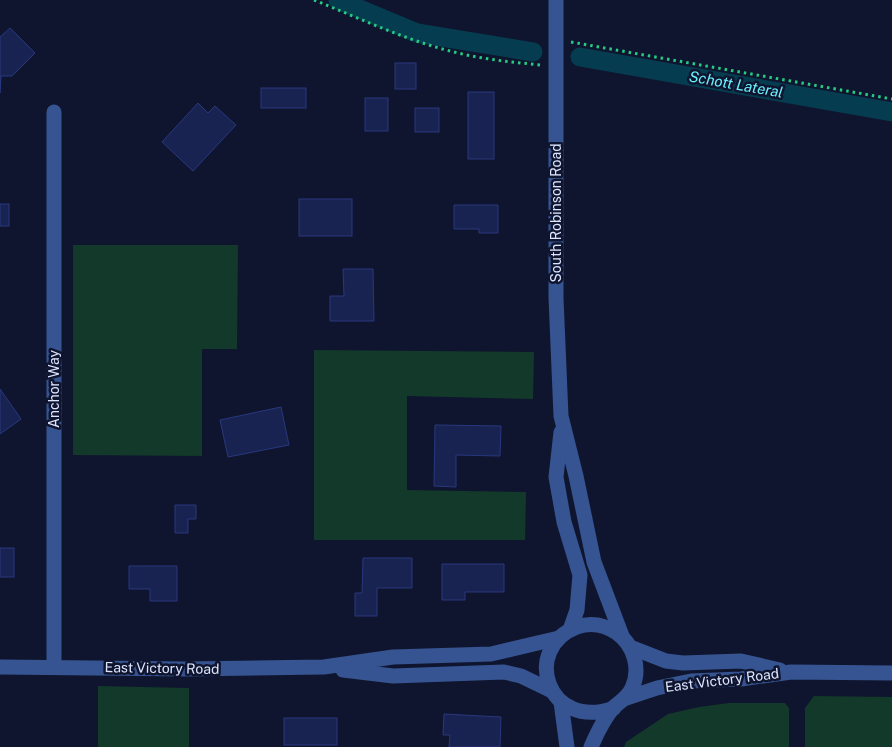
<svg xmlns="http://www.w3.org/2000/svg" width="892" height="747" viewBox="0 0 892 747" font-family="'Public Sans',sans-serif">
	<rect width="100%" height="100%" fill="#0f152e"/>
	<g fill="#123929">
		<path d="M73 245H238L237 349H202V456L73 455Z"/>
		<path d="M314 350 534 352 533 399 407 396V490L526 492 525 540H314Z"/>
		<path d="M98 686 189 688V747H98Z"/>
		<path d="M814 696 892 697V747H805V708Z"/>
		<path d="M729 703H785L789 708V747H624L626 742 668 714 699 707Z"/>
	</g>
	<g fill="none" stroke-linecap="round" stroke-linejoin="round">
		<g stroke="#063c50" stroke-width="19">
			<path d="M338 0 417 33 533 52"/>
			<path d="M580 57 892 112"/>
		</g>
	</g>
	<g fill="#192351" stroke="#29387f">
		<path d="M10 28 35 53 12 76H1L0 93V37Z"/>
		<rect x="395" y="63" width="21" height="26"/>
		<rect x="261" y="88" width="45" height="20"/>
		<rect x="468" y="92" width="26" height="67"/>
		<rect x="365" y="98" width="23" height="33"/>
		<path d="M198 103 208 113 215 106 236 125 193 171 162 142Z"/>
		<rect x="415" y="108" width="24" height="24"/>
		<rect x="299" y="199" width="53" height="37"/>
		<rect x="0" y="204" width="9" height="22"/>
		<path d="M454 205H498V233H479V229H454Z"/>
		<path d="M343 269H373L374 321H330V296H344Z"/>
		<path d="M0 389 21 419 0 434Z"/>
		<path d="M281 407 289 445 228 457 220 420Z"/>
		<path d="M435 425 501 426 500 456 456 455V487L434 486Z"/>
		<path d="M175 505H196V519H188V533H175Z"/>
		<rect x="0" y="548" width="14" height="29"/>
		<path d="M363 558H412V588H377V616H355V593H362Z"/>
		<path d="M442 564H504V592H465V600H442Z"/>
		<path d="M129 566H177V601H150V589H129Z"/>
		<path d="M444 714 501 717 500 747H449L450 735H443Z"/>
		<rect x="284" y="718" width="53" height="27"/>
	</g>
	<g fill="none" stroke-linecap="round" stroke-linejoin="round">
		<g stroke="#25ca84" stroke-width="3" stroke-dasharray="2.5 4" stroke-linecap="butt">
			<path d="M314 0C359 18 403 39 450 51 480 59 510 62 541 65"/>
			<path d="M571 42 892 99"/>
		</g>
		<g stroke="#365491" stroke-width="15">
			<path d="M556 0V298L561 416 576 476 594 562 622 636"/>
			<path d="M54 112V666"/>
			<path d="M561 432 556 477 564 522 580 575 577 610 570 630"/>
			<path d="M630 647 666 661 683 663 741 661 780 670"/>
			<path d="M0 667 186 669 324 667 393 657 491 654 559 638"/>
			<path d="M343 670 393 676 504 672 521 676 552 691"/>
			<path d="M624 699 657 688 691 681 741 679 791 672 892 673"/>
			<path d="M561 702 567 747"/>
			<path d="M591 747C597 733 604 718 614 707 621 701 628 697 632 688 641 669 634 645 617 633 605 625 591 622 577 627 521 648 547 732 614 708"/>
		</g>
	</g>
	<g text-anchor="middle" dominant-baseline="central" stroke-width="5" stroke-linejoin="round" paint-order="stroke">
		<g font-size="14" fill="#dce5ff" stroke="#0f152e">
			<text transform="translate(556 213) rotate(-90)">South Robinson Road</text>
			<text transform="translate(54 389) rotate(-90)">Anchor Way</text>
			<text transform="translate(162 668) rotate(1)">East Victory Road</text>
			<text transform="translate(722 680) rotate(-7)">East Victory Road</text>
		</g>
		<g font-size="15" font-style="italic" fill="#6af1ff" stroke="#0f152e">
			<text transform="translate(736 84) rotate(10)">Schott Lateral</text>
		</g>
	</g>
</svg>
